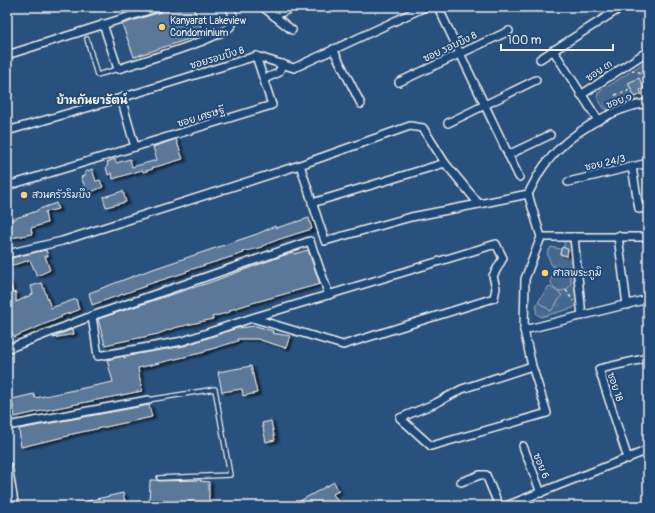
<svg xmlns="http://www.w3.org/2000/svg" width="655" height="513" viewBox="0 0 655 513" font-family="Pangolin,'Playpen Sans Thai',sans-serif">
	<defs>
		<pattern id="grass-tufts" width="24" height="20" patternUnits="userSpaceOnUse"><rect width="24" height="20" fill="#45688e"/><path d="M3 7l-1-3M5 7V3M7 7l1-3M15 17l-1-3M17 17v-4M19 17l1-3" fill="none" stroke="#607e9e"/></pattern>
		<filter id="shadow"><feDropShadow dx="3.5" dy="2" stdDeviation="1" flood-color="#0009"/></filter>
	</defs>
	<rect width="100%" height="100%" fill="#28517e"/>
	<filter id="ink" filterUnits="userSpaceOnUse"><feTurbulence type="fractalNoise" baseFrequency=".025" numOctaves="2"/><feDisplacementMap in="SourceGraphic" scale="8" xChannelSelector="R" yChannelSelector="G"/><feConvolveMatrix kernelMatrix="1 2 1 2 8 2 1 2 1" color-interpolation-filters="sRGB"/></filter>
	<g filter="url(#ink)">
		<g fill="url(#grass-tufts)" stroke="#9cacbb">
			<path d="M648 60V97L636 100 608 110 604 108 597 98 598 93Z"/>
			<path d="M564 241H570L578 304 573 308 541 317 536 313 537 303 538 302 551 311 562 295 558 292 559 291H563L571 282 569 276 561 271 558 272 551 264 547 253 551 247 561 249 560 254 566 256 568 249 564 248Z"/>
		</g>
		<g fill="#45688e" stroke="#9cacbb">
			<circle cx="561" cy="281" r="10"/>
			<path d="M549 286 562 295 551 311 538 302Z"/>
		</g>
		<g fill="#5b7899" stroke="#f4f1e8" filter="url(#shadow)">
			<path d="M164 7H193L204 34 134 57 122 24 161 12Z"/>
			<path d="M639 78 644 88 640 90 642 94 635 97 628 83Z"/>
			<path d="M176 139 183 159 152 168 153 169 143 172 142 170 113 179 112 173 108 175 106 167 108 165 107 162 115 159 116 163 130 159 132 167 157 160 153 147Z"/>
			<path d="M92 169 96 181 100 180 103 187 82 196 79 190 85 187 81 177 85 175V172Z"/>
			<path d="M123 191 126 202 106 207 103 197Z"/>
			<path d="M56 203 58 209 45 212 47 223 31 228 32 234 7 239V221L37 211V210Z"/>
			<path d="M309 218 312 229 280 239 262 246 263 247 243 252 244 253 186 271 187 272 146 285V286L92 305 89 293 147 271 257 234 275 226 276 228Z"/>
			<path d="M562 247 568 249 567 256 560 254Z"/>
			<path d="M46 250 48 256H45L50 270 37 276 30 260 7 267V259Z"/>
			<path d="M308 250 320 284 249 304 230 310V312L212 317 213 319 174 328 158 334 105 345 98 319 170 295 208 283 293 252 294 254Z"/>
			<path d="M7 280H9L13 293 16 292V302L33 294 31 286 42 283 51 308 76 299 79 310 61 316 62 317 14 337 7 321Z"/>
			<path d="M256 326 273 331 272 333 290 336 286 348 257 339H237L238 341 205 351V352L138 368 142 391 37 412 15 417 12 399 34 394 35 398 113 382 107 360 124 356V358L137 354 184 346 237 328Z"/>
			<path d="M73 329 74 334 53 338V337Z"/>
			<path d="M251 366 257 393 243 396 242 389 222 392 218 372Z"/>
			<path d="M149 405 152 417 68 435V436L21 447 19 429Z"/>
			<path d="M271 421 275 440 266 442 262 423Z"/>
			<path d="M150 480H156L159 481 201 480 200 481 209 482V505L149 506Z"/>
			<path d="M334 482 339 491 333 494 341 506H291Z"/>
			<path d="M123 493 125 501 106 506H75L74 504Z"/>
		</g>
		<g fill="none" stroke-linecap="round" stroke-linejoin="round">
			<defs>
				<g id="lane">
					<path d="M87 39 97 75 118 69"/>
					<path d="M148 400 215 389 230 475 159 478"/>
				</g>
				<g id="street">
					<path d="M263 7 292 30"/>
					<path d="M438 7 519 177"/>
					<path d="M274 16 293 7"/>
					<path d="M103 24 118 69C147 60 177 51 205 40 213 36 223 33 230 27 236 21 232 13 230 7"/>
					<path d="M333 49 361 104"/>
					<path d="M553 50 598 120"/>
					<path d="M7 55 159 7"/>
					<path d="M540 59 622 7"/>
					<path d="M264 79 278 73 283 64"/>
					<path d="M399 82 509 31"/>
					<path d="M581 95 648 51"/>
					<path d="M121 98 135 147"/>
					<path d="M448 123 536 80"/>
					<path d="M7 131 121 98 256 56 294 68 425 7"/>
					<path d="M508 155 550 135"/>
					<path d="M300 165 325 241 411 217 479 204"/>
					<path d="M632 167 639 209 648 207"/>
					<path d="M568 182 648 163"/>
					<path d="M7 186 272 105 256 56"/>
					<path d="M528 194 541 237 525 279 524 330 532 366 547 413 431 446 400 418 436 403 462 389 532 366"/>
					<path d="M312 203 445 163"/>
					<path d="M618 236 627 305"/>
					<path d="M541 237H648"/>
					<path d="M574 237 582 316"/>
					<path d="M7 254 62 241 300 165 410 126 423 128 445 163 479 204 528 194C534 183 539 171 547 162 570 133 611 108 648 103"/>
					<path d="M92 316 98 356 183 341 252 318 343 345 494 298 496 288 493 276 503 258 496 244 252 318"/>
					<path d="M524 330 648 299"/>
					<path d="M7 349 92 316 310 241 329 295"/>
					<path d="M7 426 148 400"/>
					<path d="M523 446 541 493"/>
					<path d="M628 459 599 369 648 358"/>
					<path d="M461 482 480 475H486L499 506"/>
					<path d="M506 506 648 450"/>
				</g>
				<path id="secondary" d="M7 468 13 506"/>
			</defs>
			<use href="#lane" stroke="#f4f1e8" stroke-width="6"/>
			<use href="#street" stroke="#f4f1e8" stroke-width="10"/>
			<use href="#secondary" stroke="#f4f1e8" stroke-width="13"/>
			<g stroke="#f4f1e8" stroke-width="1.5" stroke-dasharray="3 3" stroke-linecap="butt">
				<path d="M632 70 646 74 648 76"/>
				<path d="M615 95 626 92 631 88"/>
				<path d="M566 273 570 267"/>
				<path d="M566 290 573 301"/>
			</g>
			<use href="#lane" stroke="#1f4a7a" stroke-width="3.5"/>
			<use href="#street" stroke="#1f4a7a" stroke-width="7"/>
			<use href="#secondary" stroke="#1f4a7a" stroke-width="10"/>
		</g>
	</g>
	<g fill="#ffd166" stroke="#1f4a7a" stroke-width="1.5">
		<circle cx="162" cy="27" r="4"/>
		<circle cx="24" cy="195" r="4"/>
		<circle cx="545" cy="273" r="4"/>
	</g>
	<g text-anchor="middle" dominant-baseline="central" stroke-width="4" stroke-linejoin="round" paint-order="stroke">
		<g font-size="10" fill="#f4f1e8" stroke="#1f4a7a" text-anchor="start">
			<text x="170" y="21">Kanyarat Lakeview<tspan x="170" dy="12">Condominium</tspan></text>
			<text x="32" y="195">สวนครัวริมบึง</text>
			<text x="553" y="273">ศาลพระภูมิ</text>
		</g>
		<g font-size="10" fill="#f4f1e8" stroke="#1f4a7a">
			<text transform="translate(450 47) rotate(-25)">ซอย รอบบึง 8</text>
			<text transform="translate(217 58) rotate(-17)">ซอยรอบบึง 8</text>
			<text transform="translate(599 71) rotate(-34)">ซอย ๓</text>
			<text transform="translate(619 101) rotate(-20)">ซอย ๑</text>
			<text transform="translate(201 117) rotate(-17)">ซอย เศรษฐี</text>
			<text transform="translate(605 163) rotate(-13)">ซอย 24/3</text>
			<text transform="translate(615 387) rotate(72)">ซอย 18</text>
			<text transform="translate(541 466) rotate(68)">ซอย 6</text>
		</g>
		<g font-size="11" font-weight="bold" fill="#f4f1e8" stroke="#1f4a7a">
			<text x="92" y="100">บ้านกันยารัตน์</text>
		</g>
	</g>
	<rect width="655" height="513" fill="none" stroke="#1f4a7a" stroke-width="24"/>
	<rect x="12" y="12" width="631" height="489" fill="none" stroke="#f4f1e8" stroke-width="1.5" filter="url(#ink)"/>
	<path d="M501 44v6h112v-6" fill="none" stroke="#f4f1e8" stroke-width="2"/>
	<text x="507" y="44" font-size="12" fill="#f4f1e8" stroke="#1f4a7a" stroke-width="3" paint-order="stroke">100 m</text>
</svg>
